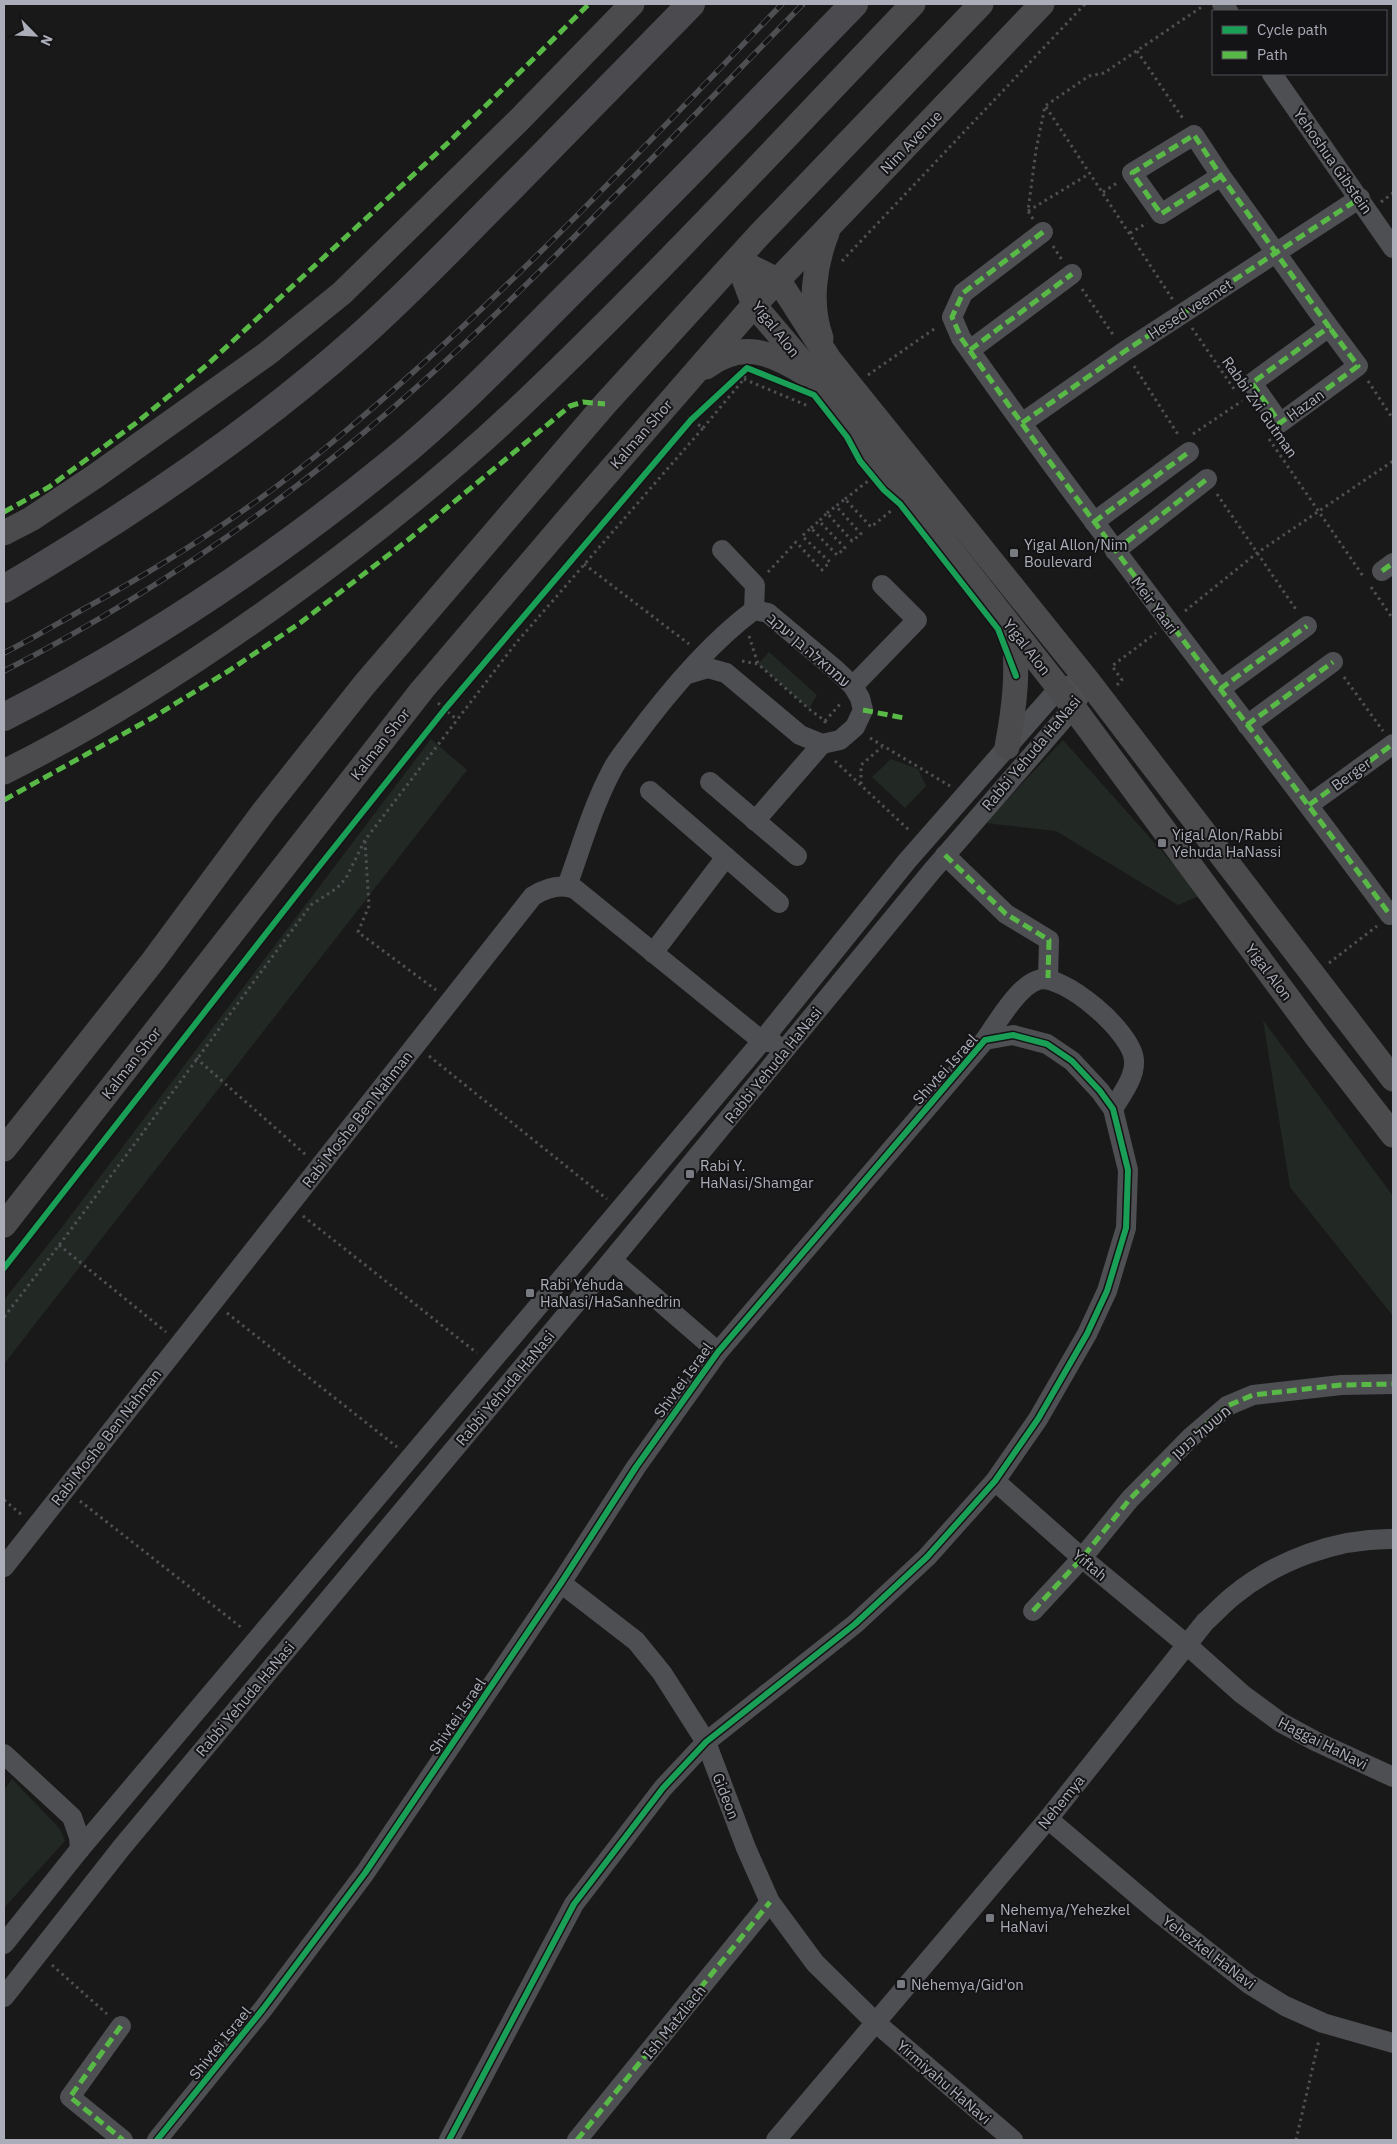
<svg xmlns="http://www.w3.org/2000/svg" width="1397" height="2144" viewBox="0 0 1397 2144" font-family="'IBM Plex Sans',Heebo,sans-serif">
	<rect width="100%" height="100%" fill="#191919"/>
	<g fill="#222823">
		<path d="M769 652 817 695 809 709 758 664Z"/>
		<path d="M431 739 467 770 4 1364V1300L62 1227Z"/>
		<path d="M1063 740 1201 895 1178 905 1056 831 985 823Z"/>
		<path d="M891 759 918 769 926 786 905 808 872 777Z"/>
		<path d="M1263 1020 1393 1196V1316L1290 1187Z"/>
		<path d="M12 1779 60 1829 65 1841 4 1908V1790Z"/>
	</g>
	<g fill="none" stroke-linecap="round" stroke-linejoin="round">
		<g stroke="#4f5053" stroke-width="3" stroke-dasharray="2.5 4" stroke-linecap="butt">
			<path d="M1137 51 1184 120"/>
			<path d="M1046 107 1173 300"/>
			<path d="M1103 192 1117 183"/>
			<path d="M1381 202 1393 193"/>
			<path d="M1028 211 1089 174"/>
			<path d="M1033 219 1028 211 1036 150 1045 106 1089 76 1104 73 1203 6"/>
			<path d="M1130 233 1147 223"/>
			<path d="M1053 246 1062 260"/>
			<path d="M842 261 1085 4"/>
			<path d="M1082 289 1114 336"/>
			<path d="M1192 328 1234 389"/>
			<path d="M1134 366 1179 436"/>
			<path d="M868 375 937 327"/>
			<path d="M744 379 808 406"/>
			<path d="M1368 381 1393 419"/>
			<path d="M703 428 744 379 746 372"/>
			<path d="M1193 434 1242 401"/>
			<path d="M1269 439 1363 576"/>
			<path d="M1217 494 1297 611"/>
			<path d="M845 499 868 481"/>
			<path d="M827 513 836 506"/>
			<path d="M811 528 819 521"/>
			<path d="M584 564 689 644"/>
			<path d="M768 572 796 542 822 570 830 562 802 536 811 528 837 555 845 548 819 521 827 513 852 541 861 534 836 506 845 499 871 527 892 510"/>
			<path d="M1371 587 1393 619"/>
			<path d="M1185 611 1257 553 1393 461"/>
			<path d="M749 636 758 664"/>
			<path d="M742 661 758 664 809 709 825 721V725"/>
			<path d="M1344 677 1383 731"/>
			<path d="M1117 685 1122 680 1112 666 1156 633"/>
			<path d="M438 703 456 719"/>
			<path d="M825 721 841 703"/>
			<path d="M870 738 950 786"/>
			<path d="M835 761 911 832"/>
			<path d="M861 784V765L882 747"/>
			<path d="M365 841 369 906 358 932 436 990"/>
			<path d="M1329 963 1377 926"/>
			<path d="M429 1056 607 1199"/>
			<path d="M196 1058 306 1155"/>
			<path d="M303 1216 477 1353"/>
			<path d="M59 1245 166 1332"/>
			<path d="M227 1313 397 1447"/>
			<path d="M4 1317C109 1182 208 1042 311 905L337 888 346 878 365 840 516 643 703 428 685 415"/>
			<path d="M4 1500 22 1515"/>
			<path d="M80 1501 242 1628"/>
			<path d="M52 1965 107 2014"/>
			<path d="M1296 2140 1319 2040"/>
		</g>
		<g stroke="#4e4f52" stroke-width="20">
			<path d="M1222 4 1228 11"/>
			<path d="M1272 74 1393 248"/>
			<path d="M1221 176 1161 214 1132 173 1194 135 1221 176 1329 327 1252 383 1280 423 1358 366 1329 327"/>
			<path d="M1043 232 963 293 952 317 961 338C1099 535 1248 722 1390 915"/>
			<path d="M970 350 1072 274"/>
			<path d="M1022 423 1125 351 1360 198"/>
			<path d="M1094 522 1189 452"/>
			<path d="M722 550 755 585 754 610"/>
			<path d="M1115 551 1207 479"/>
			<path d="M1382 571 1393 563"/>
			<path d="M853 686 917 620 882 585"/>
			<path d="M1220 689 1307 626"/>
			<path d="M1247 725 1333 662"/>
			<path d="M710 782 797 856"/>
			<path d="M650 791 779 903"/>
			<path d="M1309 805 1393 744"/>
			<path d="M755 821 822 744"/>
			<path d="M945 855 1006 914 1049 940 1048 978"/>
			<path d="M567 886C581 848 592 808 611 772 616 761 625 751 632 741 666 695 708 644 754 610L768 613 836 670 853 686 860 698 863 710 855 727 840 740 822 744 800 735 726 673 708 668 688 674"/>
			<path d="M653 953 726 857"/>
			<path d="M985 1040C997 1023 1018 986 1038 980 1062 972 1134 1033 1134 1061 1135 1078 1121 1095 1113 1109"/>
			<path d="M612 1260 718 1352"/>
			<path d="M995 1481 1082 1558 1187 1645 1242 1694 1280 1722 1315 1741 1393 1777"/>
			<path d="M4 1567 533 896C546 888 560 883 575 889L762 1041 774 1043"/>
			<path d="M561 1583 636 1641 662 1673 706 1742 746 1848 770 1902 815 1963 875 2022 1013 2140"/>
			<path d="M1033 1611 1082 1558 1130 1499 1191 1437 1227 1406 1253 1395 1341 1385 1393 1384"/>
			<path d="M4 1754 72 1817 79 1837 80 1849"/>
			<path d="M1048 1819 1160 1914 1249 1984 1285 2006 1323 2023 1393 2043"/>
			<path d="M4 1944 80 1849 762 1041 907 861 1059 688 1072 685"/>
			<path d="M4 1997 122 1847 612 1260 931 872 1073 708 1088 681"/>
			<path d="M121 2026 70 2097 123 2140"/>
			<path d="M157 2140 263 2009 365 1873 561 1583 636 1467 718 1352 985 1040 1013 1035 1047 1044 1072 1061 1100 1091 1113 1109 1128 1170 1126 1228 1107 1291 1087 1334 1038 1419 995 1481 927 1557 855 1624 706 1742 663 1788 574 1904 449 2140"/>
			<path d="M577 2140 770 1902"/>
			<path d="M776 2140 1048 1819 1205 1622C1215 1613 1223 1604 1233 1596 1277 1560 1337 1538 1393 1539"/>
		</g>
		<g stroke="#4b4b4e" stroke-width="25">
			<path d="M737 260 754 305 819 382 1059 688 1317 1037 1393 1135"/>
			<path d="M737 260 779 281 829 359 1088 681 1393 1079"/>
			<path d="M821 338C809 305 814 266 827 233"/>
			<path d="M706 367C742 340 771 352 806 374"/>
			<path d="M4 533 31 519 94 477 268 353 342 293 519 120 632 4"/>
			<path d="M1007 747C1015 704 1018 674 1014 631"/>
			<path d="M4 772C101 724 192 665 280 602 368 539 453 471 531 396 663 270 787 135 913 4"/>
			<path d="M4 1149 153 961 264 811 364 685 605 404 760 234 981 4"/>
			<path d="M4 1225 422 690 579 506 754 305 1042 4"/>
		</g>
		<g stroke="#4b4b4f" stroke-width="28">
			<path d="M4 589C128 516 249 435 357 339 408 294 455 244 503 196 566 132 628 68 691 4"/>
			<path d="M4 717C142 647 272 560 392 462 456 410 513 350 571 292 667 197 760 101 854 4"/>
		</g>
		<defs>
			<g id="rail">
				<path d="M4 653C30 640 55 625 80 611 170 562 257 506 335 440 495 307 638 153 782 4"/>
				<path d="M4 671C119 612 229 540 330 460 422 387 507 305 589 222 661 150 732 77 803 4"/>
			</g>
		</defs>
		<use href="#rail" stroke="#4e4f52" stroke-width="5.5"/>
		<use href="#rail" stroke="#141315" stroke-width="4" stroke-dasharray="11" stroke-linecap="butt"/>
		<g stroke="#58b947" stroke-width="5" stroke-dasharray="10 5" stroke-linecap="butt">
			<path d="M1221 176 1161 214 1132 173 1194 135 1221 176 1329 327 1252 383 1280 423 1358 366 1329 327"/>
			<path d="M1043 232 963 293 952 317 961 338C1099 535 1248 722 1390 915"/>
			<path d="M970 350 1072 274"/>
			<path d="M1022 423 1125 351 1360 198"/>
			<path d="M4 512 49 487 136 423 208 364 449 142 589 4"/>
			<path d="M1094 522 1189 452"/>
			<path d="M1115 551 1207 479"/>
			<path d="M1382 571 1393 563"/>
			<path d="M1220 689 1307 626"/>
			<path d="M863 710 904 718"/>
			<path d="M1247 725 1333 662"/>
			<path d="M4 800 152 718 230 670 300 623 408 540 570 406 583 402 605 404"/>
			<path d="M1309 805 1393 744"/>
			<path d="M945 855 1006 914 1049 940 1048 978"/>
			<path d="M1033 1611 1082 1558 1130 1499 1191 1437 1227 1406 1253 1395 1341 1385 1393 1384"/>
			<path d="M121 2026 70 2097 123 2140"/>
			<path d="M577 2140 770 1902"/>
		</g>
		<defs>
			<g id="cycleway">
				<path d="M4 1268 301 889 445 709 691 420 747 368 814 395 847 437 860 461 884 490 900 504 998 629 1016 676"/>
				<path d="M157 2140 263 2009 365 1873 561 1583 636 1467 718 1352 985 1040 1013 1035 1047 1044 1072 1061 1100 1091 1113 1109 1128 1170 1126 1228 1107 1291 1087 1334 1038 1419 995 1481 927 1557 855 1624 706 1742 663 1788 574 1904 449 2140"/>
			</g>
		</defs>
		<use href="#cycleway" stroke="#141315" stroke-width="9"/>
		<use href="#cycleway" stroke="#1a9f57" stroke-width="6"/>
	</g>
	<g fill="#787a81" stroke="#141315" stroke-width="2">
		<rect x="1009" y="548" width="10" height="10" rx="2.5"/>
		<rect x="1157" y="838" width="10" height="10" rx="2.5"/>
		<rect x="685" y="1169" width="10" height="10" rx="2.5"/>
		<rect x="525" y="1288" width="10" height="10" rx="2.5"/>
		<rect x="985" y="1913" width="10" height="10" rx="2.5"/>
		<rect x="896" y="1979" width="10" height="10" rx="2.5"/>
	</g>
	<g text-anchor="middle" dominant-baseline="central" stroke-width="4" stroke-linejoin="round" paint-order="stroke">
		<g font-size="15" fill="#abaeb9" stroke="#141315">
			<text transform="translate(911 142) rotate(-46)">Nim Avenue</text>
			<text transform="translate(1333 161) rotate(55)">Yehoshua Gibstein</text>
			<text transform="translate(1190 309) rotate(-33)">Hesed veemet</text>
			<text transform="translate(776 329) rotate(52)">Yigal Alon</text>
			<text transform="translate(1305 405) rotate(-36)">Hazan</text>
			<text transform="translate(1260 407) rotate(55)">Rabbi Zvi Gutman</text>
			<text transform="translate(641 434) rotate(-49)">Kalman Shor</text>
			<text transform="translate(1155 605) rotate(53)">Meir Yaari</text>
			<text transform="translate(1027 647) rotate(52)">Yigal Alon</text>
			<text transform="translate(809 650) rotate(41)">עמנואלה בן יעקב</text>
			<text transform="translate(380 744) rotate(-52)">Kalman Shor</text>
			<text transform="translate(1031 753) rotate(-50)">Rabbi Yehuda HaNasi</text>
			<text transform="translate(1351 774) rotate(-36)">Berger</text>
			<text transform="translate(1269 972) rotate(53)">Yigal Alon</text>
			<text transform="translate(131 1063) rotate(-52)">Kalman Shor</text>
			<text transform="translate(773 1065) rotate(-51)">Rabbi Yehuda HaNasi</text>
			<text transform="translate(945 1069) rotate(-48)">Shivtei Israel</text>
			<text transform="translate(357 1119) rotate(-52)">Rabi Moshe Ben Nahman</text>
			<text transform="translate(683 1380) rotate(-54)">Shivtei Israel</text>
			<text transform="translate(505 1388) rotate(-50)">Rabbi Yehuda HaNasi</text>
			<text transform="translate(1201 1432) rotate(-41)">משעול כנען</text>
			<text transform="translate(106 1437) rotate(-52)">Rabi Moshe Ben Nahman</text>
			<text transform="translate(1090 1565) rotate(40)">Yiftah</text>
			<text transform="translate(245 1699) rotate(-50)">Rabbi Yehuda HaNasi</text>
			<text transform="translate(457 1716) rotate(-56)">Shivtei Israel</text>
			<text transform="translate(1323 1743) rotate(27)">Haggai HaNavi</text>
			<text transform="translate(726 1796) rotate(69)">Gideon</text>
			<text transform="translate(1061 1802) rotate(-51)">Nehemya</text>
			<text transform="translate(1209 1952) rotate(37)">Yehezkel HaNavi</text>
			<text transform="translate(674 2022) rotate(-51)">Ish Matzliach</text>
			<text transform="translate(220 2043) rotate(-51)">Shivtei Israel</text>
			<text transform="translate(944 2082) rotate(41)">Yirmiyahu HaNavi</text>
		</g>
		<g font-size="15" fill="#abaeb9" stroke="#141315" text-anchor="start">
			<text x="1024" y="544">Yigal Allon/Nim<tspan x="1024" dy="17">Boulevard</tspan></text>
			<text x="1172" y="834">Yigal Alon/Rabbi<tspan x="1172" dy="17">Yehuda HaNassi</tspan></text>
			<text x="700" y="1165">Rabi Y.<tspan x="700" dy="17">HaNasi/Shamgar</tspan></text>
			<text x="540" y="1284">Rabi Yehuda<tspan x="540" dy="17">HaNasi/HaSanhedrin</tspan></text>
			<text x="1000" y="1909">Nehemya/Yehezkel<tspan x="1000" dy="17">HaNavi</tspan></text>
			<text x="911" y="1984">Nehemya/Gid'on</text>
		</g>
	</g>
	<rect width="1397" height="2144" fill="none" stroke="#abaeb9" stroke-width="10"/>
	<rect x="1212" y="10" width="175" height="65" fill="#141315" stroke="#505157"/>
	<rect x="1222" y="26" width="25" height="8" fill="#1a9f57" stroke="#505157"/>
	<text x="1257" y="35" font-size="15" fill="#abaeb9">Cycle path</text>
	<rect x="1222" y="51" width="25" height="8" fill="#58b947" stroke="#505157"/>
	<text x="1257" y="60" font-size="15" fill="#abaeb9">Path</text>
	<g transform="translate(35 35) rotate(114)" stroke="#141315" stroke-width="4" paint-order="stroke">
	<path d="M0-4L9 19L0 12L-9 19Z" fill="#abaeb9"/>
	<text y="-8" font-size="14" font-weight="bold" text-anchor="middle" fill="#abaeb9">N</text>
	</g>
</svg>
